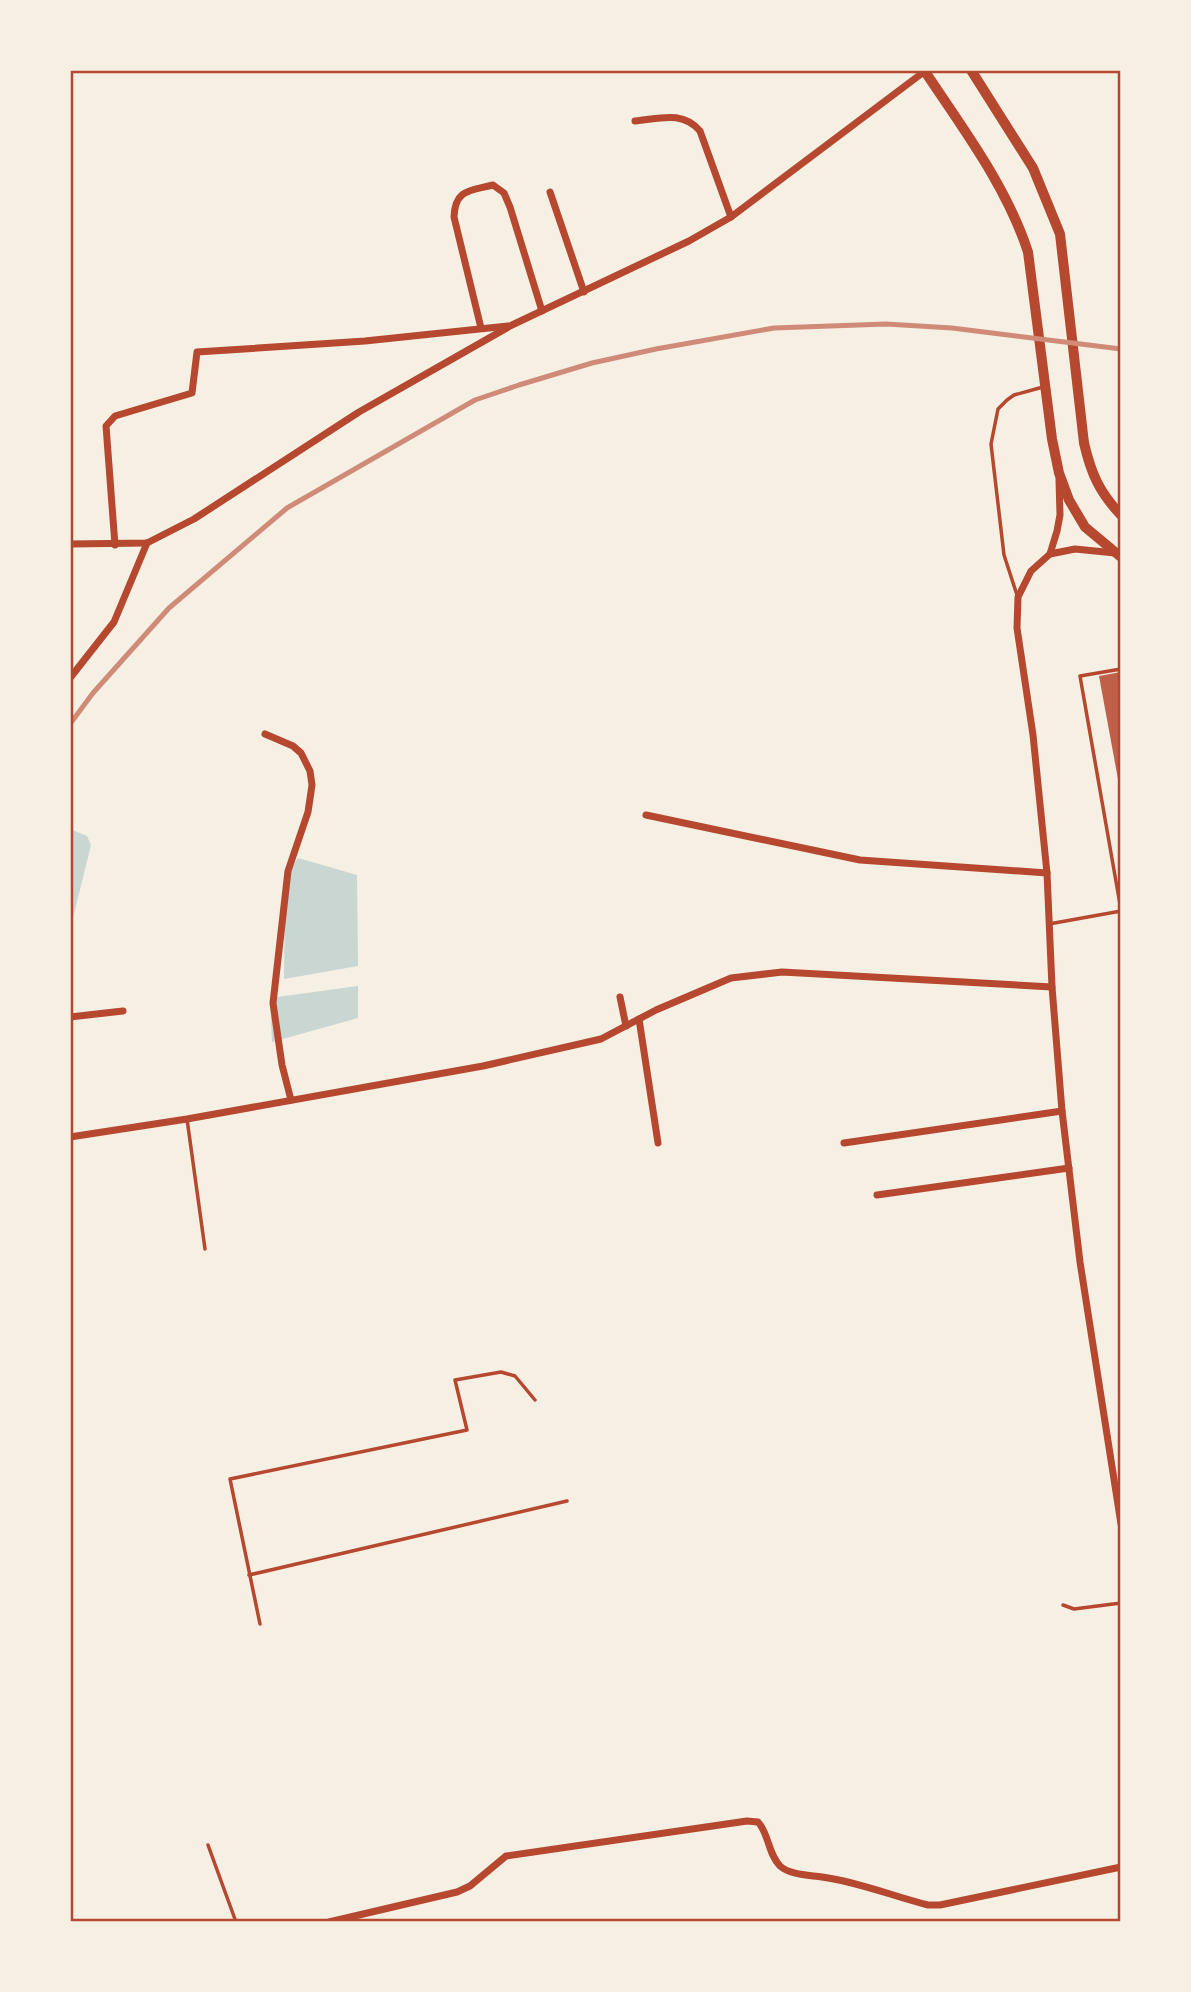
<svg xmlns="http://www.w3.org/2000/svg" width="1191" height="1992" viewBox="0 0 1191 1992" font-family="'Nunito Sans',sans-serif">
	<rect width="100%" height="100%" fill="#f6efe4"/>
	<g fill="#c9d6d2">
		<path d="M70 829 87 836 91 845 70 930Z"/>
		<path d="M298 858 357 875 358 966 284 979 285 877Z"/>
		<path d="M358 986V1018L272 1042 270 998Z"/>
	</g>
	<path fill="#bf614a" d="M1121 672V789L1120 790 1099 676Z"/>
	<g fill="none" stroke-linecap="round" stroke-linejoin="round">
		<g stroke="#b5482f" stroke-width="3.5">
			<path d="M1017 595 1004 555 991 444 998 409 1007 400 1014 395 1043 387"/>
			<path d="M1121 669 1080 676 1121 910"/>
			<path d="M1049 924 1121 911"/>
			<path d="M187 1119 205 1249"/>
			<path d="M249 1575 567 1501"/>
			<path d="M1063 1605 1074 1609 1121 1603"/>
			<path d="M260 1624 230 1479 467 1430 455 1380 501 1372 515 1376 535 1400"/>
			<path d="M208 1845 236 1922"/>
		</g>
		<g stroke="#b5482f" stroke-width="7">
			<path d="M635 121C659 119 682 110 700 131L731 217"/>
			<path d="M550 192 584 292"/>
			<path d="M481 328 454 217C455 189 470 191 493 185L504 193 510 207 542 311"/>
			<path d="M1059 480 1060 515 1057 531 1050 554 1031 571 1018 597 1017 628 1033 735 1047 873 1052 987 1062 1111 1080 1262 1121 1524"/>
			<path d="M70 544 147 543 194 519 359 412 512 325 689 241 731 217 925 71"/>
			<path d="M115 545 106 426 115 416 192 393 197 352 365 341 508 326"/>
			<path d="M1050 554 1075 549 1115 553"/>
			<path d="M70 678 114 622 147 543"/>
			<path d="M265 734 293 746 301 753 310 771 312 785 308 812 288 871 273 1003 282 1065 291 1100"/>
			<path d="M646 815 860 860 1047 873"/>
			<path d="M620 997 626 1026"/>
			<path d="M70 1017 123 1011"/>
			<path d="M639 1019 658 1143"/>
			<path d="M70 1137 187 1119 483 1066 601 1039 656 1010 731 978 782 972 1052 987"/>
			<path d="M844 1143 1062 1111"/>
			<path d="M877 1195 1069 1168"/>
			<path d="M329 1922 457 1892 470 1886 506 1856 747 1821 758 1822C769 1834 768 1854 780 1866 790 1875 809 1875 822 1877 859 1882 892 1896 928 1905H940L1121 1867"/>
		</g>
		<g stroke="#b5482f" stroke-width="10">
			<path d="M924 70C963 129 1006 185 1028 252L1052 439 1059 473 1069 500 1085 527 1121 557"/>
			<path d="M971 70 1033 168 1060 234 1084 443C1091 473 1099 492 1121 515"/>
		</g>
		<path stroke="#cf8b77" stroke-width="5" d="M70 724 93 693 169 608 287 508 475 400 519 385 592 363 656 349 774 328 886 324 952 328 1121 349"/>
	</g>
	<rect width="1191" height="1992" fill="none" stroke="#f6efe4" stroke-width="144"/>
	<rect x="72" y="72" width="1047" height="1848" fill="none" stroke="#b5482f" stroke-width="2.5"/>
</svg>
